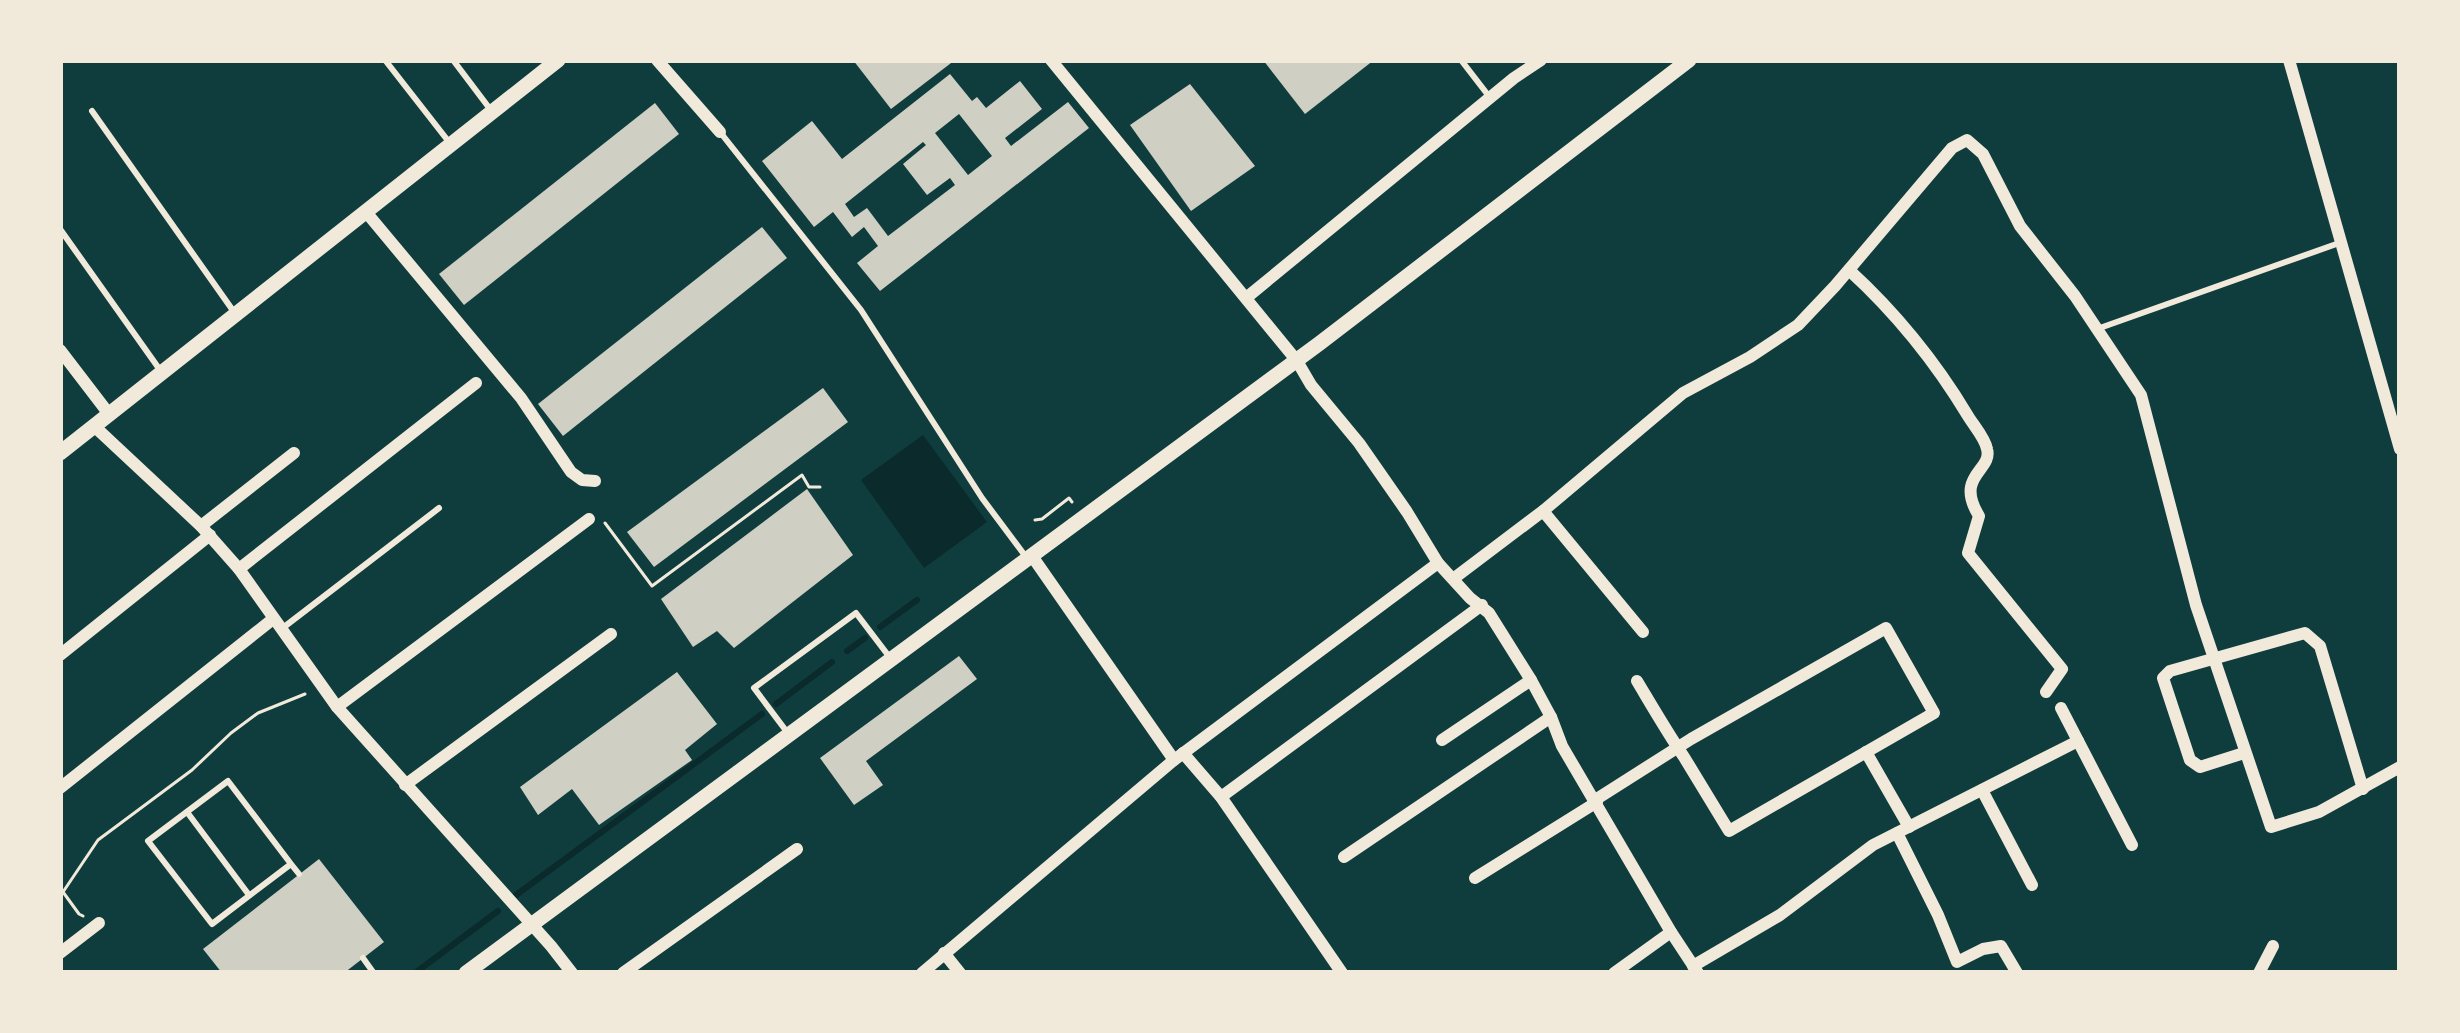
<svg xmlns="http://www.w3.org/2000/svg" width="2460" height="1033" viewBox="0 0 2460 1033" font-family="Cabin,sans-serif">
	<rect width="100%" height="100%" fill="#0f3d3e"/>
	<path fill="#0a2a2b" d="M923 435 987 522 924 568 861 480Z"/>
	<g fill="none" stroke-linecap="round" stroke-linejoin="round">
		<g stroke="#0a2a2b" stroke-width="6">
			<path d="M880 627 917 600"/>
			<path d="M847 651 865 638"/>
			<path d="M776 704 832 662"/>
			<path d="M516 895 762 714"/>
			<path d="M415 973 498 911"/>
		</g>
	</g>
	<g fill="#cfcfc3" fill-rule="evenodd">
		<path d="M853 60H955L891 109Z"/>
		<path d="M1263 60H1374L1305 114Z"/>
		<path d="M950 74 972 101 977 97 986 108 1020 81 1042 109 1005 138 1011 146 1068 102 1089 128 880 291 857 263 878 246 864 227 852 237 833 212 814 227 762 161 812 121 842 159ZM959 114 992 156 968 175 935 133ZM923 142 926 145 903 164 927 195 950 178 955 185 888 236 867 208 854 217 845 204Z"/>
		<path d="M1190 84 1255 166 1191 211 1130 125Z"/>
		<path d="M655 103 679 134 464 305 439 274Z"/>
		<path d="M762 227 787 258 563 436 538 404Z"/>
		<path d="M823 388 848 422 654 567 627 532Z"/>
		<path d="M807 489 853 555 734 648 717 631 693 647 661 599Z"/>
		<path d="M959 656 977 679 866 761 883 785 854 805 820 758Z"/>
		<path d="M677 672 717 724 685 750 692 760 599 825 572 789 538 815 520 787Z"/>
		<path d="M319 859 384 942 344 973H222L203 949Z"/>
	</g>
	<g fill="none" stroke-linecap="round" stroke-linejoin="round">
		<g stroke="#f1e9da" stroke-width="3">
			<path d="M1035 520 1042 519 1069 498 1072 502"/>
			<path d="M605 523 652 586 802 475 809 487H820"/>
			<path d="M83 916 79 914 63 892 98 840 192 770 231 733 258 713 305 694"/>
		</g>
		<g stroke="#f1e9da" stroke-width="6">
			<path d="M385 60 449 142"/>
			<path d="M453 60 490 109"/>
			<path d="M1461 60 1488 95"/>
			<path d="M92 111 234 312"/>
			<path d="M720 132 861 310 982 498 1026 557"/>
			<path d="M60 229 160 370"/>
			<path d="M2097 329 2342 242"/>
			<path d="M284 627 439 508"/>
			<path d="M787 732 754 688 856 613 891 659"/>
			<path d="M187 812 249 895"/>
			<path d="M291 864 212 924 148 841 228 781 291 864 299 874"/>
			<path d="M363 958 373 972"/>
		</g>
		<g stroke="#f1e9da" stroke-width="12">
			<path d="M657 60 720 132"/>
			<path d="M1051 60 1297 361 1311 385 1359 443 1407 512 1438 563 1470 598 1489 613 1531 680 1551 717 1562 746 1671 932 1698 973"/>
			<path d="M2289 60 2400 449"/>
			<path d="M366 212 521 398 571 472 582 480 595 481"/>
			<path d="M1849 270C1896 313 1935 361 1968 416 1974 426 1985 438 1987 449 1993 471 1954 475 1979 516L1968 553 2062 669 2046 692"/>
			<path d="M1246 298 1514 78 1541 60"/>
			<path d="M60 350 109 414"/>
			<path d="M94 426 201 526 239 569 337 707 551 946 572 973"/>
			<path d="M1543 511 1643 632"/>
			<path d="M201 526 294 453"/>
			<path d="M1032 556 1174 760"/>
			<path d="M239 569 476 383"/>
			<path d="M1453 579 1543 511 1683 393 1750 357 1798 325 1835 286 1952 148 1967 140 1983 154 2020 226 2075 296 2141 395 2196 605 2271 827 2319 812 2400 767"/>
			<path d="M60 655 210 535"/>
			<path d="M337 707 589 519"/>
			<path d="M2061 708 2132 845"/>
			<path d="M1442 740 1531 680"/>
			<path d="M1866 752 1909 827"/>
			<path d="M1183 753 1221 797 1342 973"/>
			<path d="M2244 753 2200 767 2190 760 2163 678 2170 671 2305 633 2320 646 2363 789"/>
			<path d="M405 785 611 634"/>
			<path d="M60 788 273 619"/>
			<path d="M1982 790 2032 885"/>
			<path d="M1221 797 1482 605"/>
			<path d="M1595 800 1691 739 1886 628 1934 713 1729 831 1684 757C1667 732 1652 706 1637 681"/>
			<path d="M1897 833 1938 915 1957 962 1983 949 2001 946 2017 973"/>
			<path d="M1344 857 1551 717"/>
			<path d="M1475 878 1597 802"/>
			<path d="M60 953 99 923"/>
			<path d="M944 953 960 973"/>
			<path d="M1693 966 1780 915 1873 845 2078 741"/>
			<path d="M623 973 797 849"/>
			<path d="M922 973 1174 760 1438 563"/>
			<path d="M1614 973 1671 932"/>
			<path d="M2259 973 2273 946"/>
		</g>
		<g stroke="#f1e9da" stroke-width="15">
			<path d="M60 453 558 60"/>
			<path d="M466 973 1320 343 1689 60"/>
		</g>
	</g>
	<rect width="2460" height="1033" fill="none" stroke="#f1e9da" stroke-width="126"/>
</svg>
